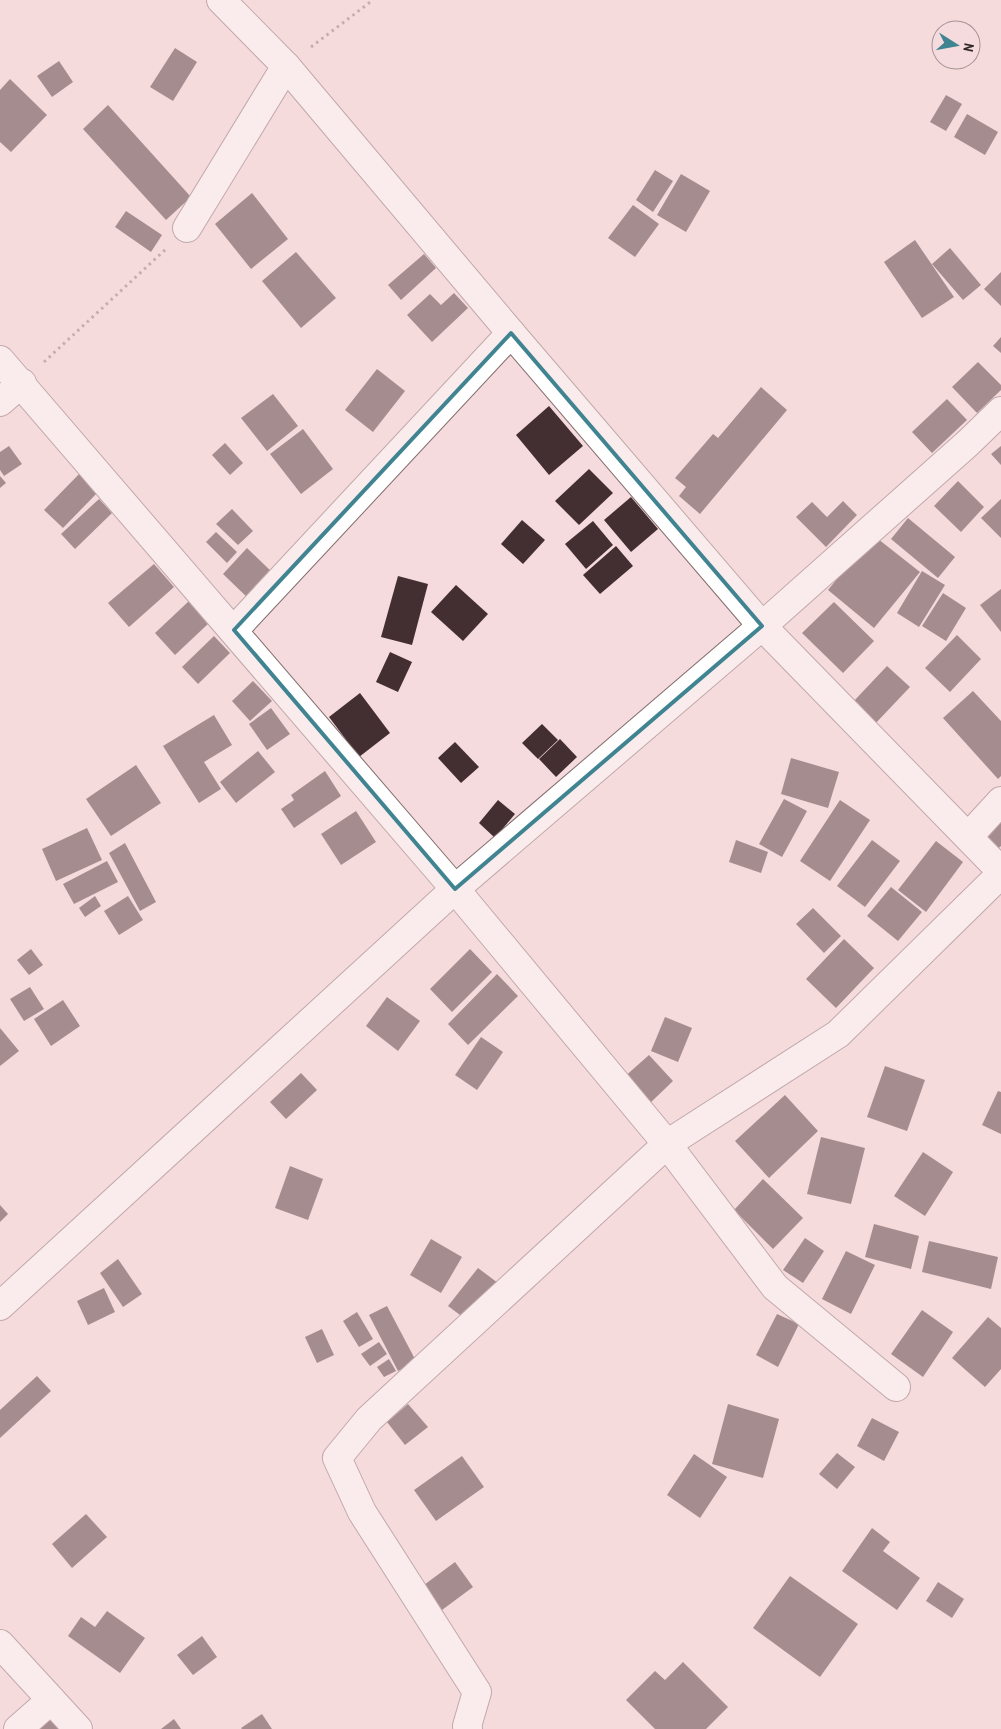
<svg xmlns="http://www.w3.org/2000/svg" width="1001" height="1729" viewBox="0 0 1001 1729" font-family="'Archivo Narrow',sans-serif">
	<rect width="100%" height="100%" fill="#f5dbdd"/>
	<g fill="#432f31">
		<path d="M175 48 197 62 173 101 150 87Z"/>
		<path d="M59 61 73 82 52 97 37 76Z"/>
		<path d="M10 79 47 115 11 152 0 142V90Z"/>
		<path d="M946 95 962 104 946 131 930 122Z"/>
		<path d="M108 105 191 197 166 220 83 129Z"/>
		<path d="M967 114 998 132 985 155 954 137Z"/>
		<path d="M655 170 673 181 653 212 636 200Z"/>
		<path d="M681 174 710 191 686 232 657 215Z"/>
		<path d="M252 193 288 239 251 269 215 224Z"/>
		<path d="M633 205 659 224 635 257 608 238Z"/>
		<path d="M126 211 162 235 151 252 115 227Z"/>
		<path d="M915 240 954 297 922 318 884 262Z"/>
		<path d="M950 248 981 285 963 300 932 264Z"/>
		<path d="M296 252 336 298 301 328 262 281Z"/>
		<path d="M424 254 436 268 401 300 388 285Z"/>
		<path d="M1001 272V306L984 289Z"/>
		<path d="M454 293 468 308 432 342 407 315 430 294 441 305Z"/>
		<path d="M1001 337V353L993 346Z"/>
		<path d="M978 362 1001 385V390L977 413 952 387Z"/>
		<path d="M377 369 405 391 373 432 345 410Z"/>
		<path d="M761 387 787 410 700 514 679 496 686 487 675 478 713 434 718 438Z"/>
		<path d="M273 394 298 426 267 451 241 418Z"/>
		<path d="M947 399 967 420 932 453 912 432Z"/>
		<path d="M549 406 583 446 549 475 516 435Z"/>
		<path d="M303 429 333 469 301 494 270 454Z"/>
		<path d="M225 443 243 463 230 475 212 455Z"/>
		<path d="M9 446 22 464 4 476 0 470V452Z"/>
		<path d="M1001 446V465L991 454Z"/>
		<path d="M589 469 613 493 579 525 555 501Z"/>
		<path d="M81 472 100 490 63 528 44 510Z"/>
		<path d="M0 476 6 483 0 488Z"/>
		<path d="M958 481 984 507 961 532 934 506Z"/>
		<path d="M631 497 658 529 631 552 604 520Z"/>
		<path d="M99 499 112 513 75 549 61 534Z"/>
		<path d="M1001 499V538L981 518Z"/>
		<path d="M843 501 857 515 826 547 796 517 812 502 827 517Z"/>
		<path d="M232 509 253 531 238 545 216 524Z"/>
		<path d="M908 518 955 557 938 578 891 539Z"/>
		<path d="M522 520 545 540 523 564 501 544Z"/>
		<path d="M593 521 613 545 586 569 565 544Z"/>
		<path d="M216 532 237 552 227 563 206 542Z"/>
		<path d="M873 535 920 572 874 628 828 590Z"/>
		<path d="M616 546 633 566 600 594 583 575Z"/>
		<path d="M247 548 274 574 250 600 223 574Z"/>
		<path d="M154 564 174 587 129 627 108 603Z"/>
		<path d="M922 571 945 585 919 627 897 613Z"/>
		<path d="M398 576 428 584 412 645 381 637Z"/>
		<path d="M456 585 488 614 463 641 431 612Z"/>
		<path d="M1001 589V632L980 605Z"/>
		<path d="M943 593 966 608 946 641 922 626Z"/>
		<path d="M189 601 209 623 175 655 155 633Z"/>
		<path d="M834 602 874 641 843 673 802 633Z"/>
		<path d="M957 635 981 659 950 692 925 668Z"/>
		<path d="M214 636 230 653 198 684 182 667Z"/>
		<path d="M390 652 412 662 398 692 376 682Z"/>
		<path d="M887 666 910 687 874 725 852 703Z"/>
		<path d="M253 681 272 701 250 721 232 701Z"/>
		<path d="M973 691 1001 721V776L998 779 943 718Z"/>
		<path d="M360 693 390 733 359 757 329 717Z"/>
		<path d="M271 708 290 734 267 750 249 724Z"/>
		<path d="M214 715 232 745 204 762 221 789 199 803 163 746Z"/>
		<path d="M542 724 558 740 538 759 522 743Z"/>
		<path d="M560 739 577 757 556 777 539 759Z"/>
		<path d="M455 742 479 767 461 783 438 758Z"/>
		<path d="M258 751 275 772 236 803 220 782Z"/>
		<path d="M791 758 839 772 828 808 781 794Z"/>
		<path d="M136 765 161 803 111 836 86 799Z"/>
		<path d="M325 771 341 796 294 828 281 809 294 800 291 795Z"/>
		<path d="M784 799 807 811 782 857 759 844Z"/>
		<path d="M498 800 515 814 495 838 479 823Z"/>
		<path d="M840 800 870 820 830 881 800 861Z"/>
		<path d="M1001 808V846L993 853 970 829Z"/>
		<path d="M356 811 376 842 341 865 321 834Z"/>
		<path d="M87 828 102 860 56 881 42 849Z"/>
		<path d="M736 840 768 852 761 873 729 862Z"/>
		<path d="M872 840 900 861 865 907 837 886Z"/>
		<path d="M936 841 963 862 926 912 898 890Z"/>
		<path d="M125 843 156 902 140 911 109 853Z"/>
		<path d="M107 861 118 882 74 904 63 884Z"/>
		<path d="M891 887 922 912 898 941 867 916Z"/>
		<path d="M95 896 101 906 85 917 79 908Z"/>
		<path d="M128 896 143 920 119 935 104 911Z"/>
		<path d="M813 908 841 936 824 953 796 924Z"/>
		<path d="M844 939 874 968 836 1008 806 979Z"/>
		<path d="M31 949 43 965 29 975 17 960Z"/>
		<path d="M470 949 492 972 452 1012 430 989Z"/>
		<path d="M497 974 518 996 468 1045 448 1024Z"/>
		<path d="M30 987 44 1009 24 1021 10 999Z"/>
		<path d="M387 997 420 1021 398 1051 366 1026Z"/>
		<path d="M63 1000 80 1026 51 1046 34 1019Z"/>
		<path d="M665 1017 692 1028 678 1062 651 1051Z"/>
		<path d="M0 1028 19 1051 0 1066Z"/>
		<path d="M481 1037 503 1052 477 1090 455 1075Z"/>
		<path d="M649 1055 673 1081 647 1106 622 1079Z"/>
		<path d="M885 1066 925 1080 907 1131 867 1117Z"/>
		<path d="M301 1073 317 1090 286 1119 270 1102Z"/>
		<path d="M998 1091 1001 1092V1134L982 1125Z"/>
		<path d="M785 1095 818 1131 769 1178 735 1141Z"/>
		<path d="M821 1137 865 1148 851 1204 807 1194Z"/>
		<path d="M923 1152 953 1172 925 1216 894 1196Z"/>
		<path d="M290 1166 323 1179 308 1220 275 1208Z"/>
		<path d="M763 1179 803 1218 773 1249 734 1210Z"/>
		<path d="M0 1205 8 1214 0 1222Z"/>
		<path d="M874 1224 919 1236 911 1269 865 1257Z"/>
		<path d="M805 1238 824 1251 803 1283 783 1270Z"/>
		<path d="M431 1239 462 1257 441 1293 410 1275Z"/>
		<path d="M929 1241 998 1257 991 1289 922 1272Z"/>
		<path d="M846 1251 875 1265 851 1314 822 1299Z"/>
		<path d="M118 1259 142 1294 123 1307 100 1273Z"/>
		<path d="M478 1268 498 1283 468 1321 448 1306Z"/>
		<path d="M104 1288 115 1312 88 1325 77 1301Z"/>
		<path d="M387 1306 416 1361 398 1371 369 1315Z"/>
		<path d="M922 1310 953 1332 923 1377 891 1354Z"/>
		<path d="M357 1312 373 1339 359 1347 343 1321Z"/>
		<path d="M777 1314 799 1324 778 1367 756 1355Z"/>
		<path d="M988 1317 1001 1328V1369L985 1387 952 1358Z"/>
		<path d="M322 1329 334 1355 317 1363 305 1337Z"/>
		<path d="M379 1342 387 1354 370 1366 361 1354Z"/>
		<path d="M389 1359 396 1371 384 1377 377 1367Z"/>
		<path d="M37 1376 51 1391 0 1438V1410Z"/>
		<path d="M408 1404 428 1427 405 1445 387 1422Z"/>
		<path d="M728 1404 779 1419 763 1478 712 1464Z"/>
		<path d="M872 1418 899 1432 884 1461 857 1446Z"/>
		<path d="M837 1453 855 1467 837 1489 819 1474Z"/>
		<path d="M694 1454 727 1477 700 1518 667 1495Z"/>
		<path d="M462 1456 484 1487 436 1521 414 1490Z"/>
		<path d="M86 1514 107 1537 72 1568 52 1544Z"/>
		<path d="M872 1528 890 1542 883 1551 920 1578 897 1610 842 1571Z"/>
		<path d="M455 1562 473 1587 442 1610 424 1585Z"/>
		<path d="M790 1576 858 1624 820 1677 753 1628Z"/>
		<path d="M938 1582 964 1599 952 1618 926 1601Z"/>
		<path d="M107 1611 145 1638 120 1673 68 1636 81 1617 95 1627Z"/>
		<path d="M202 1636 217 1657 193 1675 177 1655Z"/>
		<path d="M683 1662 728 1707 706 1729H655L626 1700 655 1671 665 1680Z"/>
		<path d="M53 1709 68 1729H30Z"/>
		<path d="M262 1714 272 1729H242L241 1728Z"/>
		<path d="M174 1719 181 1729H161Z"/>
	</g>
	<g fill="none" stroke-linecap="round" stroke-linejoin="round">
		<defs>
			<g id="street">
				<path d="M221 0 286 66 511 333 762 626 1001 871"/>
				<path d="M187 228 286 66"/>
				<path d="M0 360 455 889 667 1144 775 1287 896 1387"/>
				<path d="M0 402 22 383"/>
				<path d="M234 630 511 333"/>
				<path d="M968 837 1001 801"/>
				<path d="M0 1306 455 889 762 626 968 443 1001 411"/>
				<path d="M0 1644 78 1729"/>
				<path d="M18 1729 51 1700"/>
				<path d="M468 1729 467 1726 477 1692 362 1512 337 1458 369 1419 667 1144 838 1034 1001 874"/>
			</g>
		</defs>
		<use href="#street" stroke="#826c6d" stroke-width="30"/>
		<g stroke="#89797a" stroke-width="3" stroke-dasharray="2.5 4" stroke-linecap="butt">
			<path d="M311 47 373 0"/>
			<path d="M44 362 166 249"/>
		</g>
		<use href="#street" stroke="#fff" stroke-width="28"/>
	</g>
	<path d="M0 0H1001V1729H0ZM511 333 762 626 455 889 234 630Z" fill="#f5dbdd" fill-opacity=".55" fill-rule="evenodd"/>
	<path fill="none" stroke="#408492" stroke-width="4" stroke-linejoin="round" d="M511 333 762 626 455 889 234 630Z"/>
	<g transform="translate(956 45) rotate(101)"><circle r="24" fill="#f5dbdd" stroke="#a69394"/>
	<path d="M0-4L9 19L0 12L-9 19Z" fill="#408492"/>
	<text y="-8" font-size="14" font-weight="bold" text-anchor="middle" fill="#302727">N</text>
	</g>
</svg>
